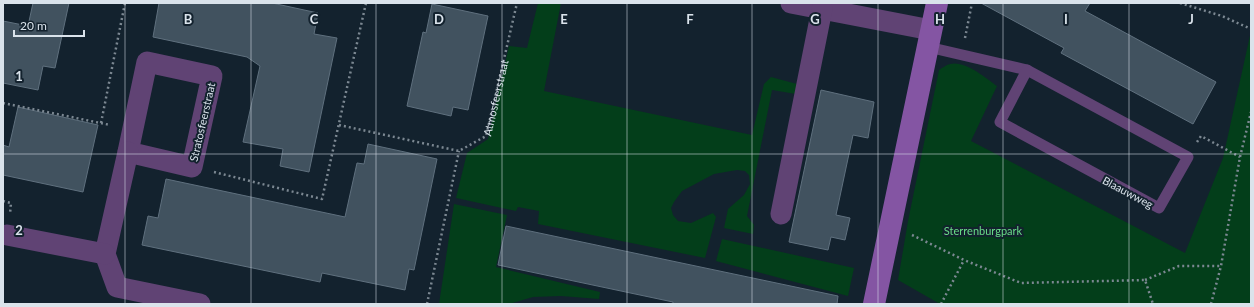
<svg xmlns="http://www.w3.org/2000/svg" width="1254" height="307" viewBox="0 0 1254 307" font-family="Lato,sans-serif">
	<rect width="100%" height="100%" fill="#13222e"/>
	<g fill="#033e1a">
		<path d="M538 3H561L544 91 752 135 764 84 771 77 797 84 796 94 772 90 747 216 754 225 753 234 724 228 728 209 744 195 750 184 749 175 745 171 737 170 714 174 682 191 674 202 671 208 673 215 678 221 691 223 713 213 716 217 705 258 538 224 539 211 518 207 516 211 456 198 467 153 488 139 509 46 527 48Z"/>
		<path d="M1251 31V304H940L898 280 908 221 939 70C942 68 946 65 950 64 965 60 986 78 997 86L971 141 1185 253 1223 158Z"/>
		<path d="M454 204 507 215 496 267 600 292 599 299 561 296 533 297 509 304H439Z"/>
		<path d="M722 239 854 268 848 296 716 261Z"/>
	</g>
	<g fill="#41525f" stroke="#5f707e">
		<path d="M33 3H69L55 68 43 66 38 90 3 83V21L28 26Z"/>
		<path d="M159 3H272L318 13 314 34 337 38 309 172 280 166 283 149 243 142 260 66 247 57 153 37Z"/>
		<path d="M981 3H1090L1085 11 1216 82 1193 124 1061 53 1064 48Z"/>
		<path d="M432 4 488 16 468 110 453 107 451 116 407 106 423 32 426 33Z"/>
		<path d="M821 90 874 102 868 138 853 135 836 215 850 218 845 240 831 237 828 250 789 242Z"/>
		<path d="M18 107 98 125 83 192 3 175V145L9 147Z"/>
		<path d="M368 144 437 159 414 270 409 269 405 290 322 273 320 282 142 245 148 216 158 218 166 179 345 217 357 163 364 164Z"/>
		<path d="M506 226 838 296 837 304H673V302L498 265Z"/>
	</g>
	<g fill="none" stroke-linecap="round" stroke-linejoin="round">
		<g stroke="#7c8892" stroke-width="2.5" stroke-dasharray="2 3" stroke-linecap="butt">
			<path d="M1180 3 1222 16 1251 29"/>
			<path d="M965 38 972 3"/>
			<path d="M3 103 110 125"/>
			<path d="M101 123 125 3"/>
			<path id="s1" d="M339 125 459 151 486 136 517 3"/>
			<path d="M1197 142 1201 136 1240 157"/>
			<path d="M214 172 322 199 366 3"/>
			<path d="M3 201 11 203 10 214"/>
			<path d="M912 235 964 260 1021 283 1145 280 1153 304"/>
			<path d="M1145 280 1179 266H1221"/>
			<path d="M427 304 459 151"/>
			<path d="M941 304 964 260"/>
			<path d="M1211 304 1221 266 1240 157 1251 112"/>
		</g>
		<g stroke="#604374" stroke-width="11">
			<path d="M928 47 1027 70"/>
			<path d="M1027 70 1188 157 1159 208 1000 122Z"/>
		</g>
		<g stroke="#604374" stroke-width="21">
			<path d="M791 3 931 30"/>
			<path d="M147 62 212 76 192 167 128 152Z"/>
			<path d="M128 152 105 254 117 287 200 304"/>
			<path d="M781 214 822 9"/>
			<path d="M7 235 105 254"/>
		</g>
		<path stroke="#8455a3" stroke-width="22" d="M874 304 937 3"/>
	</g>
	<path fill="none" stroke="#dae3eb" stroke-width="1" stroke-opacity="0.55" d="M125 3V304M251 3V304M376 3V304M502 3V304M627 3V304M752 3V304M878 3V304M1003 3V304M1129 3V304M3 154H1251"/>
	<g text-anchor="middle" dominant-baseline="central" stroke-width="4" stroke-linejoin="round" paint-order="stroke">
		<g font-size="11" fill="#dae3eb" stroke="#13222e">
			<text stroke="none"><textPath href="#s1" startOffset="193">Atmosfeerstraat</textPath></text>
			<text transform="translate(202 122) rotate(-77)">Stratosfeerstraat</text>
			<text transform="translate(1128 192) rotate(28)">Blaauwweg</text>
		</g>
		<g font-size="11" fill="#69dc88" stroke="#13222e">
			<text x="983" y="230">Sterrenburgpark</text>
		</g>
	</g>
	<g font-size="13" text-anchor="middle" font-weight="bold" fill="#dae3eb" stroke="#13222e" stroke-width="4" stroke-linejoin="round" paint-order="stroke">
		<text x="188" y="24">B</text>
		<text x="314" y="24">C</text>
		<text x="439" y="24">D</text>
		<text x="564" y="24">E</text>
		<text x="690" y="24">F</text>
		<text x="815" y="24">G</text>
		<text x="940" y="24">H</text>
		<text x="1066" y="24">I</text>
		<text x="1191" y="24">J</text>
		<text x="19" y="81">1</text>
		<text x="19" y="235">2</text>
	</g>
	<rect width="1254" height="307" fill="none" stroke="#dae3eb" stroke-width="8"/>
	<path d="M14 30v6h70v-6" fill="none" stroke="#dae3eb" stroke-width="2"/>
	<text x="20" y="30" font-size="12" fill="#dae3eb" stroke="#13222e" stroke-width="3" paint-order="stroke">20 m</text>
</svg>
